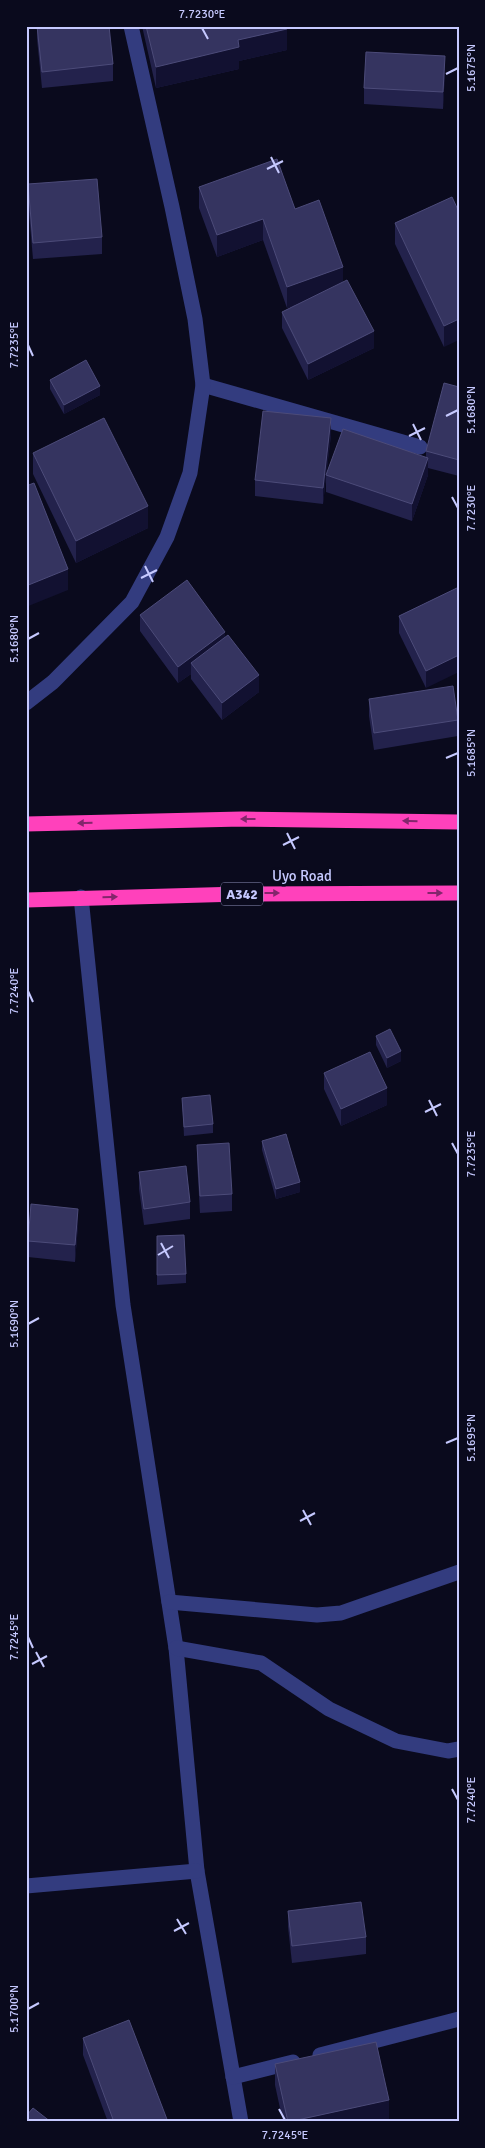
<svg xmlns="http://www.w3.org/2000/svg" width="485" height="2148" viewBox="0 0 485 2148" font-family="Signika,sans-serif">
	<rect width="100%" height="100%" fill="#0a0a1d"/>
	<g fill="none" stroke-linecap="round" stroke-linejoin="round">
		<g stroke="#333c7f" stroke-width="15">
			<path d="M203 385 420 447"/>
			<path d="M26 703 53 682 132 602 167 537 190 473 203 385 195 319 172 207 131 26"/>
			<path d="M81 897 123 1305 176 1648 197 1871 241 2122"/>
			<path d="M169 1602 317 1615 341 1613 361 1606 459 1572"/>
			<path d="M176 1648 261 1663 329 1709 396 1741 448 1751 459 1749"/>
			<path d="M26 1886 197 1871"/>
			<path d="M320 2055 459 2019"/>
			<path d="M233 2077 293 2062"/>
		</g>
		<g stroke="#ff41bb" stroke-width="15">
			<path d="M26 824 242 819 459 822"/>
			<path d="M26 900 240 894 459 893"/>
		</g>
	</g>
	<g fill="#23224c">
		<path d="M37 26 113 64V81L42 88 37 39Z"/>
		<path d="M142 26H286L287 50 239 61V69L156 88Z"/>
		<path d="M409 26H447V28Z"/>
		<path d="M445 72 443 109 364 104V88Z"/>
		<path d="M28 184 102 237V254L33 259 28 201Z"/>
		<path d="M199 187 295 209 343 282 374 348 308 380 282 328V312L293 306 287 308 263 240 217 257 199 208Z"/>
		<path d="M452 197 444 347 395 244V223Z"/>
		<path d="M50 380 100 395 64 414 50 389Z"/>
		<path d="M459 387V476L428 468V475L412 521 326 492V475L323 504 255 496V480L331 435 326 475 426 457V451Z"/>
		<path d="M33 453 148 528 76 563 33 474Z"/>
		<path d="M459 587 426 688 399 633V616Z"/>
		<path d="M140 615 225 637 259 692 222 720 191 679V674L178 683 140 631Z"/>
		<path d="M369 699 458 720V736L374 750 369 716Z"/>
		<path d="M376 1036 401 1061 387 1068 376 1045Z"/>
		<path d="M324 1073 387 1105 341 1126 324 1089Z"/>
		<path d="M182 1098 213 1124V1133L184 1136Z"/>
		<path d="M262 1141 300 1192 276 1199 262 1150Z"/>
		<path d="M197 1145 232 1194V1211L200 1213 197 1161Z"/>
		<path d="M139 1172 190 1202V1219L144 1225 139 1189Z"/>
		<path d="M78 1225 75 1262 28 1257V1241Z"/>
		<path d="M157 1236 186 1274V1283L157 1285Z"/>
		<path d="M288 1911 366 1937V1954L292 1963 288 1927Z"/>
		<path d="M83 2038 168 2122H108L83 2055Z"/>
		<path d="M275 2064 389 2121 386 2122H283L275 2085Z"/>
	</g>
	<g fill="#121131">
		<path d="M287 29V50L239 61V69L156 88V67L238 40Z"/>
		<path d="M445 56V72L443 109V92Z"/>
		<path d="M263 219V240L217 257V235Z"/>
		<path d="M343 267V288L287 308V287Z"/>
		<path d="M459 319V340L444 347V326Z"/>
		<path d="M374 331V348L308 380V364Z"/>
		<path d="M100 386V395L64 414V405Z"/>
		<path d="M331 418V435L323 504V488Z"/>
		<path d="M428 458V475L412 521V504Z"/>
		<path d="M148 506V528L76 563V541Z"/>
		<path d="M68 569V590L26 607V586Z"/>
		<path d="M225 632V649L191 663V674L178 683V667Z"/>
		<path d="M459 655V672L426 688V671Z"/>
		<path d="M259 675V692L222 720V703Z"/>
		<path d="M401 1051V1061L387 1068V1058Z"/>
		<path d="M387 1088V1105L341 1126V1109Z"/>
		<path d="M300 1182V1192L276 1199V1189Z"/>
		<path d="M78 1209V1225L75 1262V1245Z"/>
		<path d="M389 2100V2121L386 2122H290Z"/>
	</g>
	<g fill="#353460" stroke="#4c4b79">
		<path d="M37 26H109L113 64 42 72Z"/>
		<path d="M146 26H286L287 29 238 40 239 47 156 67Z"/>
		<path d="M366 52 445 56 443 92 364 88Z"/>
		<path d="M277 159 295 209 319 200 343 267 287 287 263 219 217 235 199 187Z"/>
		<path d="M97 179 102 237 33 243 28 184Z"/>
		<path d="M452 197 459 212V319L444 326 395 223Z"/>
		<path d="M347 280 374 331 308 364 282 312Z"/>
		<path d="M86 360 100 386 64 405 50 380Z"/>
		<path d="M444 383 459 387V460L426 451Z"/>
		<path d="M263 411 331 418 323 488 255 480Z"/>
		<path d="M104 418 148 506 76 541 33 453Z"/>
		<path d="M343 429 428 458 412 504 326 475Z"/>
		<path d="M34 483 68 569 26 586V486Z"/>
		<path d="M187 580 225 632 178 667 140 615Z"/>
		<path d="M459 587V655L426 671 399 616Z"/>
		<path d="M228 635 259 675 222 703 191 663Z"/>
		<path d="M453 686 458 720 374 733 369 699Z"/>
		<path d="M390 1029 401 1051 387 1058 376 1036Z"/>
		<path d="M370 1052 387 1088 341 1109 324 1073Z"/>
		<path d="M210 1095 213 1124 184 1127 182 1098Z"/>
		<path d="M286 1134 300 1182 276 1189 262 1141Z"/>
		<path d="M229 1143 232 1194 200 1196 197 1145Z"/>
		<path d="M186 1166 190 1202 144 1209 139 1172Z"/>
		<path d="M31 1204 78 1209 75 1245 28 1241Z"/>
		<path d="M184 1235 186 1274 157 1275V1236Z"/>
		<path d="M361 1902 366 1937 292 1946 288 1911Z"/>
		<path d="M129 2020 168 2122H114L83 2038Z"/>
		<path d="M376 2042 389 2100 288 2122 275 2064Z"/>
		<path d="M33 2108 51 2122H26V2116Z"/>
		<path d="M356 2120V2122H342Z"/>
	</g>
	<defs><path id="oneway-solid" d="M-6-.8H1V-3.2L6.5 0L1 3.2V.8H-6Z" transform="scale(1.25)"/></defs>
	<g fill="#84266c">
		<use href="#oneway-solid" transform="translate(248 819) rotate(-180)"/>
		<use href="#oneway-solid" transform="translate(410 821) rotate(-179)"/>
		<use href="#oneway-solid" transform="translate(85 823) rotate(179)"/>
		<use href="#oneway-solid" transform="translate(272 893)"/>
		<use href="#oneway-solid" transform="translate(435 893)"/>
		<use href="#oneway-solid" transform="translate(110 897) rotate(-1)"/>
	</g>
	<path fill="none" stroke="#c6c9ff" stroke-width="2" d="M202 28 208 39M446 74 458 68M271 157 279 173M267 169 283 161M28 345 33 356M446 416 458 410M413 424 421 440M409 436 425 428M452 497 458 508M145 566 153 582M141 578 157 570M28 639 39 633M446 758 458 753M287 833 295 849M283 845 299 837M28 991 33 1002M429 1100 437 1116M425 1112 441 1104M452 1143 458 1154M161 1243 169 1258M158 1255 173 1246M28 1324 39 1318M446 1443 458 1438M303 1510 311 1525M300 1521 315 1513M28 1637 33 1648M36 1652 44 1667M32 1664 47 1656M452 1789 458 1800M177 1919 186 1934M174 1931 189 1923M28 2009 39 2003M279 2109 285 2120"/>
	<g text-anchor="middle" dominant-baseline="central" stroke-width="5" stroke-linejoin="round" paint-order="stroke">
		<rect fill="#0a0a1d" stroke="#8e90bb" stroke-width="1" x="221" y="882.5" width="42" height="23" rx="4"/>
		<g font-size="14" font-weight="bold" fill="#c6c9ff">
			<text x="242" y="894">A342</text>
		</g>
		<g font-size="15" fill="#c6c9ff" stroke="#0a0a1d">
			<text x="302" y="876">Uyo Road</text>
		</g>
	</g>
	<rect width="485" height="2148" fill="none" stroke="#0a0a1d" stroke-width="55"/>
	<rect x="28" y="28" width="430" height="2092" fill="none" stroke="#c6c9ff" stroke-width="2"/>
	<g font-size="12" text-anchor="middle" fill="#c6c9ff">
		<text x="202" y="18">7.7230°E</text>
		<text transform="translate(471 68) rotate(-90)" y="4">5.1675°N</text>
		<text transform="translate(14 345) rotate(-90)" y="4">7.7235°E</text>
		<text transform="translate(471 410) rotate(-90)" y="4">5.1680°N</text>
		<text transform="translate(471 508) rotate(-90)" y="4">7.7230°E</text>
		<text transform="translate(14 639) rotate(-90)" y="4">5.1680°N</text>
		<text transform="translate(471 753) rotate(-90)" y="4">5.1685°N</text>
		<text transform="translate(14 991) rotate(-90)" y="4">7.7240°E</text>
		<text transform="translate(471 1154) rotate(-90)" y="4">7.7235°E</text>
		<text transform="translate(14 1324) rotate(-90)" y="4">5.1690°N</text>
		<text transform="translate(471 1438) rotate(-90)" y="4">5.1695°N</text>
		<text transform="translate(14 1637) rotate(-90)" y="4">7.7245°E</text>
		<text transform="translate(471 1800) rotate(-90)" y="4">7.7240°E</text>
		<text transform="translate(14 2009) rotate(-90)" y="4">5.1700°N</text>
		<text x="285" y="2139">7.7245°E</text>
	</g>
</svg>
